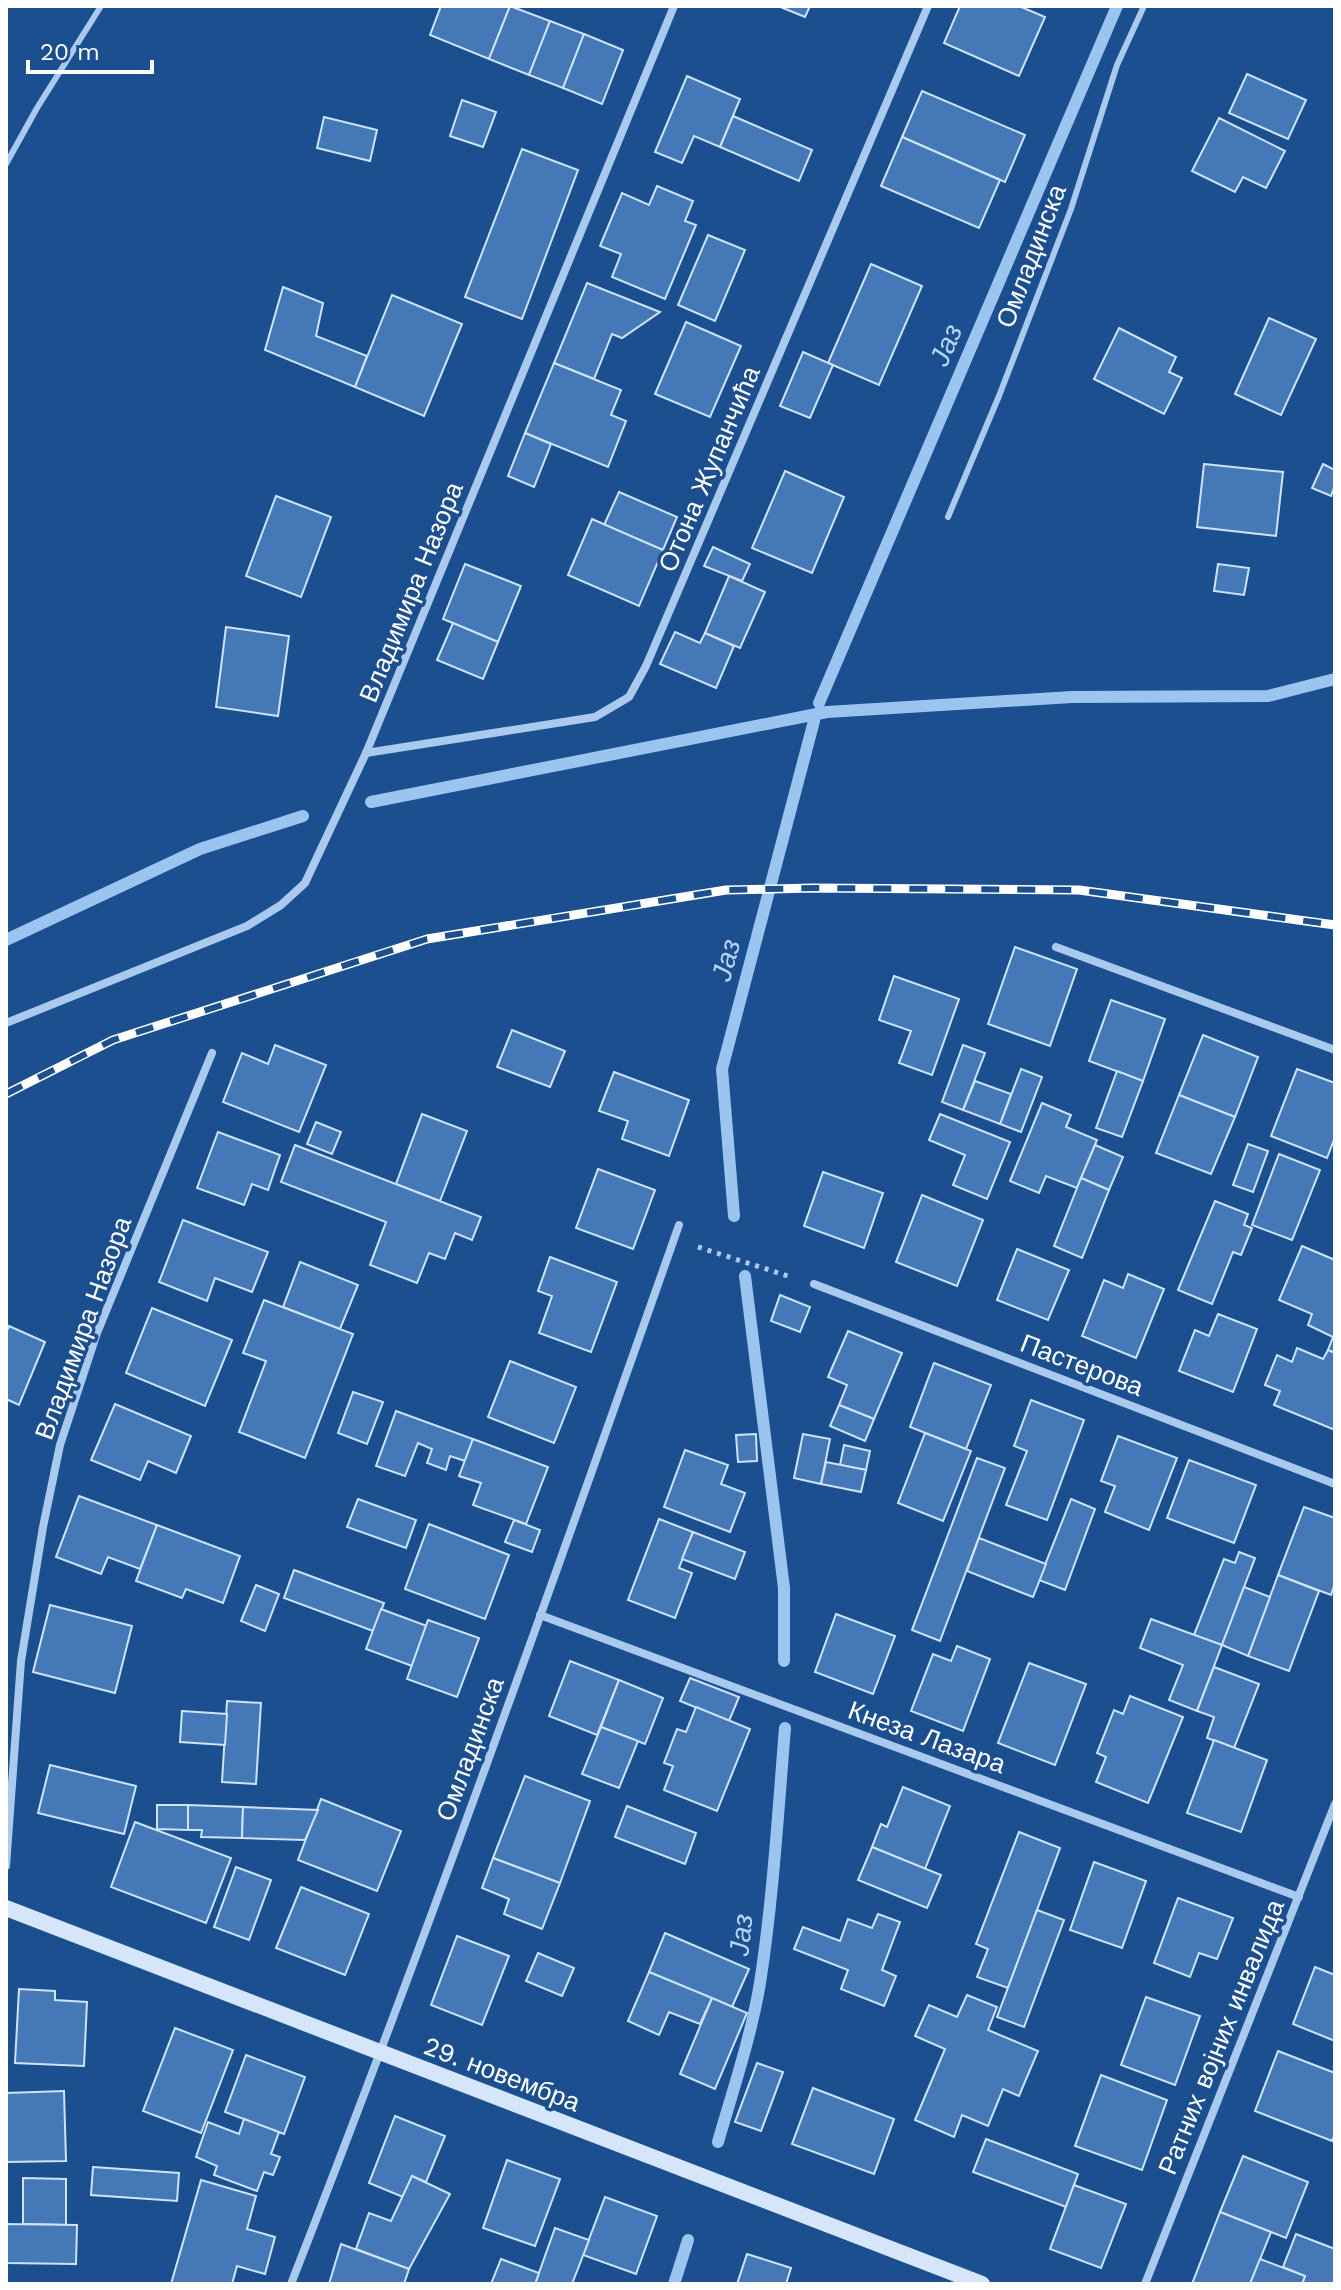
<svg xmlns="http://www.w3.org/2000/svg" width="1341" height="2290" viewBox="0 0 1341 2290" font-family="'Work Sans',sans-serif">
	<rect width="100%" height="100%" fill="#1b4f8f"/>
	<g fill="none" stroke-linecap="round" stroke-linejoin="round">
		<g stroke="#9cc4f0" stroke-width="12">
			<path d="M819 703 1117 6"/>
			<path d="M371 802 827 712 1072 697 1268 696 1335 679"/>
			<path d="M6 940 200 849 303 816"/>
			<path d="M734 1216 722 1069 814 721"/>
			<path d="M745 1276 784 1588V1661"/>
			<path d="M718 2142C733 2090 751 2037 760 1983 773 1899 778 1813 785 1728"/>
			<path d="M674 2284 688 2240"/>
		</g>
	</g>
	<g fill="#4478b7" stroke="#cfe3fa" stroke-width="2">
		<path d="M441 6H510L489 59 430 35Z"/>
		<path d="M510 6 550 21 529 75 489 59Z"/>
		<path d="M778 6H810L805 17Z"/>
		<path d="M960 6H1019L1045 17 1019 76 944 43Z"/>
		<path d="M550 21 584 34 563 88 529 75Z"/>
		<path d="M584 34 623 50 602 104 563 88Z"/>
		<path d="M1247 74 1306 100 1288 139 1229 113Z"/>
		<path d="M687 76 740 99 720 147 694 136 682 163 655 152Z"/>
		<path d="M922 91 1025 135 1005 182 902 137Z"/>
		<path d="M462 100 496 112 483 147 450 136Z"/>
		<path d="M733 116 812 150 799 181 720 147Z"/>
		<path d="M324 117 377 130 370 161 317 148Z"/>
		<path d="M1219 118 1285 151 1266 188 1243 177 1235 192 1192 171Z"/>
		<path d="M902 137 1000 180 979 228 881 186Z"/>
		<path d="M522 149 578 170 522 319 465 297Z"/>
		<path d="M657 186 693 201 685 221 696 225 665 299 612 277 621 254 600 246 622 193 649 205Z"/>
		<path d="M708 235 745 250 715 321 678 305Z"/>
		<path d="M871 264 922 286 879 385 828 363Z"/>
		<path d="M587 283 660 312 622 338 612 334 594 379 554 363Z"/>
		<path d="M283 287 323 303 316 336 367 356 355 387 265 350Z"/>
		<path d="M392 295 462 324 424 416 355 387Z"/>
		<path d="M1269 318 1316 339 1281 415 1235 394Z"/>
		<path d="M686 322 741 346 710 417 655 394Z"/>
		<path d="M1119 328 1176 357 1169 372 1182 378 1164 414 1094 379Z"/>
		<path d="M803 352 833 365 810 418 780 406Z"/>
		<path d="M554 363 621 390 611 415 626 421 608 467 525 433Z"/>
		<path d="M525 433 551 444 534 487 508 476Z"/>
		<path d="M1204 464 1283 472 1276 536 1197 527Z"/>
		<path d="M1323 464 1335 470V485L1331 496 1312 488Z"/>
		<path d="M785 471 844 497 812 573 752 548Z"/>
		<path d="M619 492 677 517 663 550 604 525Z"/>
		<path d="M276 496 331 517 301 597 246 576Z"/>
		<path d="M592 519 663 550 639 606 568 575Z"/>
		<path d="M713 547 750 564 742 581 704 566Z"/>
		<path d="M465 564 521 586 498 642 443 619Z"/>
		<path d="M1218 564 1249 568 1244 595 1214 591Z"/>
		<path d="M729 576 765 592 740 648 705 633Z"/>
		<path d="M453 623 498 642 483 679 437 660Z"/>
		<path d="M226 627 289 636 278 716 216 707Z"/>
		<path d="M675 632 700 643 705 633 734 646 716 688 660 664Z"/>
		<path d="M1015 947 1077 969 1050 1046 988 1024Z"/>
		<path d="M894 976 959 999 932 1075 899 1063 911 1031 879 1020Z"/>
		<path d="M1111 1000 1165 1019 1143 1081 1089 1061Z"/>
		<path d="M512 1030 565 1051 550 1087 497 1067Z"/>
		<path d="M1203 1035 1258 1057 1235 1117 1179 1095Z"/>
		<path d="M275 1045 326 1065 299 1132 223 1102 242 1053 268 1064Z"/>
		<path d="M963 1045 985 1053 963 1110 942 1102Z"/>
		<path d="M1021 1069 1042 1077 1021 1132 1000 1124Z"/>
		<path d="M1297 1069 1335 1083V1137L1327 1158 1271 1136Z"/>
		<path d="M1117 1071 1143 1081 1122 1137 1096 1128Z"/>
		<path d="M614 1072 689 1100 669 1156 622 1139 628 1121 599 1111Z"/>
		<path d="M975 1081 1011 1094 1000 1124 963 1110Z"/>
		<path d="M1179 1095 1235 1117 1211 1174 1156 1153Z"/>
		<path d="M1042 1103 1071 1115 1066 1127 1097 1140 1077 1188 1046 1176 1039 1193 1010 1181Z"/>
		<path d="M422 1114 467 1131 440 1201 396 1184Z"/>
		<path d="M940 1114 1010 1142 987 1199 953 1185 965 1155 929 1140Z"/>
		<path d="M316 1122 341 1132 332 1154 307 1144Z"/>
		<path d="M218 1132 280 1155 268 1190 252 1184 244 1205 197 1188Z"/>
		<path d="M1248 1144 1268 1151 1253 1192 1233 1185Z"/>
		<path d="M295 1145 481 1217 472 1240 455 1233 445 1259 429 1253 417 1283 370 1265 386 1222 281 1182Z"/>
		<path d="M1095 1145 1123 1157 1109 1190 1081 1178Z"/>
		<path d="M1279 1154 1320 1170 1292 1240 1252 1225Z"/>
		<path d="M598 1169 655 1190 633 1249 576 1228Z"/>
		<path d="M823 1172 883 1193 864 1248 804 1226Z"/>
		<path d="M1081 1178 1109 1190 1082 1258 1054 1246Z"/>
		<path d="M922 1195 983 1220 957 1286 896 1262Z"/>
		<path d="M1215 1201 1248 1214 1244 1225 1252 1228 1241 1255 1233 1252 1212 1304 1178 1290Z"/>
		<path d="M183 1220 268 1252 252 1292 215 1278 207 1301 159 1282Z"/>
		<path d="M1302 1246 1335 1260V1353L1328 1350 1333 1337 1308 1325 1312 1314 1279 1300Z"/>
		<path d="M1017 1249 1069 1270 1048 1320 997 1300Z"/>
		<path d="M550 1257 617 1282 591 1352 539 1333 552 1296 538 1291Z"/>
		<path d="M300 1262 358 1285 340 1329 283 1307Z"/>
		<path d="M1128 1274 1164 1289 1136 1358 1082 1336 1104 1280 1123 1288Z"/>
		<path d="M780 1295 810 1307 800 1332 771 1321Z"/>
		<path d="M264 1300 353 1334 305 1458 239 1432 266 1361 243 1353Z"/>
		<path d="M152 1308 232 1340 205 1406 126 1373Z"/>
		<path d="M1218 1314 1257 1329 1233 1392 1179 1371 1195 1330 1209 1336Z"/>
		<path d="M9 1326 45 1342 19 1405 6 1399V1333Z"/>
		<path d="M848 1331 902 1353 874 1419 839 1405 847 1385 828 1377Z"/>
		<path d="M1297 1348 1323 1359 1328 1350 1335 1353V1430L1274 1405 1280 1391 1265 1385 1277 1355 1292 1362Z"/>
		<path d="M510 1361 576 1387 554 1443 488 1417Z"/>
		<path d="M934 1363 991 1385 966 1449 910 1427Z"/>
		<path d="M353 1392 383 1402 367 1444 338 1433Z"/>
		<path d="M1031 1400 1084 1420 1047 1520 1006 1505 1027 1451 1014 1446Z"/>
		<path d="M115 1404 191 1436 176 1473 148 1461 140 1480 91 1460Z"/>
		<path d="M839 1405 874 1419 865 1441 830 1426Z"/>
		<path d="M396 1411 473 1439 465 1461 450 1456 446 1470 427 1463 432 1449 418 1443 405 1476 376 1466Z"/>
		<path d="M925 1433 971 1451 943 1521 898 1503Z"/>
		<path d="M756 1434 757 1461 738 1462 736 1435Z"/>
		<path d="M803 1434 830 1439 821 1484 794 1478Z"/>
		<path d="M1118 1436 1177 1458 1149 1530 1105 1512 1115 1486 1101 1481Z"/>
		<path d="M473 1439 548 1467 526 1524 473 1505 481 1483 459 1476Z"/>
		<path d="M844 1445 870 1451 866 1470 840 1465Z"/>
		<path d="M685 1450 728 1465 721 1484 745 1493 730 1532 664 1507Z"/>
		<path d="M977 1458 1005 1468 940 1641 912 1630Z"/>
		<path d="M1189 1460 1256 1485 1234 1543 1167 1518Z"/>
		<path d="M826 1462 866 1470 861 1492 821 1484Z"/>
		<path d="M79 1496 157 1525 140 1569 108 1557 101 1574 56 1557Z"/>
		<path d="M358 1499 416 1520 406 1548 347 1527Z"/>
		<path d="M1071 1499 1095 1509 1065 1590 1039 1580Z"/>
		<path d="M1304 1507 1335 1518V1583L1331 1595 1278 1575Z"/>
		<path d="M659 1519 693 1532 679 1568 692 1573 675 1618 628 1600Z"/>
		<path d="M514 1520 540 1530 532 1552 505 1542Z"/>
		<path d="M429 1524 509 1555 485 1619 405 1589Z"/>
		<path d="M157 1525 240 1556 223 1603 186 1589 182 1598 136 1581Z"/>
		<path d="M693 1532 745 1552 735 1579 682 1559Z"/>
		<path d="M979 1538 1046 1564 1033 1597 967 1571Z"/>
		<path d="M1239 1552 1255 1558 1222 1645 1194 1635 1224 1559 1235 1563Z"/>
		<path d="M294 1570 384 1603 373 1631 284 1598Z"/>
		<path d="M1278 1575 1319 1591 1289 1671 1248 1656Z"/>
		<path d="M256 1585 279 1594 265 1631 241 1621Z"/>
		<path d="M1244 1587 1270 1597 1248 1656 1222 1645Z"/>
		<path d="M50 1605 132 1626 115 1693 33 1672Z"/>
		<path d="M381 1609 427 1626 412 1666 366 1649Z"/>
		<path d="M836 1614 895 1636 873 1694 815 1672Z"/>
		<path d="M1151 1619 1222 1645 1197 1711 1169 1700 1183 1665 1140 1648Z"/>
		<path d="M428 1620 479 1638 457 1697 407 1679Z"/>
		<path d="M957 1646 990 1659 963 1731 911 1711 933 1654 951 1661Z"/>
		<path d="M570 1661 619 1680 597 1735 549 1716Z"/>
		<path d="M1029 1663 1086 1684 1055 1765 998 1743Z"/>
		<path d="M1214 1667 1259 1684 1234 1748 1207 1738 1214 1717 1197 1711Z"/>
		<path d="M690 1678 739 1697 729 1721 680 1701Z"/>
		<path d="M619 1680 663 1698 645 1744 601 1727Z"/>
		<path d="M1130 1696 1183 1717 1148 1803 1096 1782 1106 1757 1097 1753 1114 1710 1123 1714Z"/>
		<path d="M227 1701 261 1703 256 1784 222 1782Z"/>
		<path d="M696 1707 750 1729 717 1811 664 1790 673 1766 664 1763 677 1729 686 1732Z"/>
		<path d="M182 1711 227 1714 225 1745 180 1742Z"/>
		<path d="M601 1727 638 1741 619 1788 582 1774Z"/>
		<path d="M1214 1740 1267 1760 1241 1832 1187 1813Z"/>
		<path d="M50 1765 136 1786 124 1834 38 1813Z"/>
		<path d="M525 1776 590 1801 560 1883 493 1858Z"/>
		<path d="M903 1787 950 1806 925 1869 872 1847 881 1824 887 1827Z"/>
		<path d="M321 1799 401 1831 377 1891 298 1860Z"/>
		<path d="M157 1805H188V1830L157 1829Z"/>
		<path d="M188 1805 243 1807 242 1838 201 1837 202 1830H188Z"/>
		<path d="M627 1806 696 1833 685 1864 615 1837Z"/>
		<path d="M243 1807 318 1810 305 1840 242 1838Z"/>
		<path d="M135 1822 231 1858 206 1923 111 1887Z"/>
		<path d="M1019 1832 1060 1848 1008 1988 977 1977 988 1949 976 1944Z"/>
		<path d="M872 1847 941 1875 927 1908 858 1880Z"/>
		<path d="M493 1858 560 1883 542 1929 504 1914 509 1899 482 1888Z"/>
		<path d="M1094 1862 1146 1881 1122 1948 1070 1930Z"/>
		<path d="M236 1867 271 1880 249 1940 214 1927Z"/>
		<path d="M301 1887 369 1914 345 1975 276 1948Z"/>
		<path d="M1178 1898 1233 1918 1217 1959 1199 1953 1190 1977 1154 1963Z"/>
		<path d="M1037 1910 1064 1920 1024 2027 997 2017Z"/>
		<path d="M878 1914 900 1922 882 1970 896 1976 884 2006 841 1989 848 1970 794 1949 803 1927 840 1941 848 1919 872 1928Z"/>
		<path d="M665 1933 749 1969 732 2007 649 1972Z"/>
		<path d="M457 1936 509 1956 482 2025 431 2005Z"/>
		<path d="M538 1953 574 1968 562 1996 526 1981Z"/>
		<path d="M1315 1967 1335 1975V2041L1293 2024Z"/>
		<path d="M649 1972 712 1998 700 2024 669 2012 659 2035 628 2021Z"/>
		<path d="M19 1989 55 1991V2000L87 2002 84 2066 15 2063Z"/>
		<path d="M967 1995 997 2007 988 2030 1038 2051 1019 2096 1003 2089 988 2126 962 2115 954 2137 915 2120 945 2049 915 2036 929 2005 957 2017Z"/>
		<path d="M1146 1997 1200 2016 1175 2085 1121 2065Z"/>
		<path d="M712 1998 747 2013 715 2089 680 2074Z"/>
		<path d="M175 2028 233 2050 201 2133 143 2111Z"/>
		<path d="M1278 2051 1335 2073V2134L1332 2141 1255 2111Z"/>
		<path d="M246 2055 305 2077 284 2134 225 2112Z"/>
		<path d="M757 2063 783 2072 761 2131 735 2122Z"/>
		<path d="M1101 2075 1167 2100 1142 2170 1075 2146Z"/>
		<path d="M813 2088 894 2119 874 2174 792 2144Z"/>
		<path d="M64 2091 66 2161 6 2162V2093Z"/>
		<path d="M395 2116 445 2136 426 2182 412 2176 403 2197 369 2183Z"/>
		<path d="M244 2119 279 2132 271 2154 280 2157 273 2175 264 2172 257 2191 214 2175 217 2166 196 2157 208 2122 239 2134Z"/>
		<path d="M986 2139 1078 2174 1066 2207 973 2172Z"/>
		<path d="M1243 2156 1308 2182 1286 2238 1220 2212Z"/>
		<path d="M507 2160 560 2179 535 2246 483 2228Z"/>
		<path d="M93 2167 179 2173 177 2201 91 2195Z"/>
		<path d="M412 2176 450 2194 409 2269 356 2249 369 2213 391 2221Z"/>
		<path d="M23 2178 66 2179V2225L23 2224Z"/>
		<path d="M201 2180 256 2196 247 2229 275 2237 265 2274 237 2266 232 2284H171Z"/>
		<path d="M1074 2185 1126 2204 1101 2268 1050 2249Z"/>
		<path d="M605 2197 657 2216 636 2274 583 2255Z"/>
		<path d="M1220 2212 1271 2232 1250 2284H1192Z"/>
		<path d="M6 2224 77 2225 76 2264 6 2263Z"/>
		<path d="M555 2228 589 2240 572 2284H535Z"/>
		<path d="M1296 2234 1335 2249V2284H1302L1305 2276 1283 2267Z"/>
		<path d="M341 2244 409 2269 404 2284H329Z"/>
		<path d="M747 2254 791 2268 786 2284H737Z"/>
		<path d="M501 2259 539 2273 535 2284H491Z"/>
		<path d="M1260 2259 1305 2276 1302 2284H1250Z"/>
	</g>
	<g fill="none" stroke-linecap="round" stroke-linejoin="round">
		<path stroke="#a9c9ee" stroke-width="5" stroke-dasharray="4 6" stroke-linecap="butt" d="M698 1247 791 1277"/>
		<g stroke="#a9c9ee" stroke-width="6">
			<path d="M6 164 37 108 101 6"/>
			<path d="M948 517 999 396 1071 209 1117 65 1144 6"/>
		</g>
		<g stroke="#a9c9ee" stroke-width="8">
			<path d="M366 753 595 717 629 697 646 666 928 6"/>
			<path d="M1056 947 1335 1050"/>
			<path d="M6 1023 247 926 281 905 305 883 366 753 674 6"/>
			<path d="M814 1284 1335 1484"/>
			<path d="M540 1615 1299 1897"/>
			<path d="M6 1866 21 1661 43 1527 60 1445 97 1333 212 1053"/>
			<path d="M291 2284C428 1934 554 1580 679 1225"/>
			<path d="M1145 2284 1335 1804"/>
		</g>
		<path stroke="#d6e6fa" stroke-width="16" d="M6 1908 982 2284"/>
		<defs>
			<path id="rail" d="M6 1094 113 1040 427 939 726 890 813 888 1079 890 1335 925"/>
		</defs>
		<use href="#rail" stroke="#fff" stroke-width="9"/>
		<use href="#rail" stroke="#1b4f8f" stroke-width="6" stroke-dasharray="18" stroke-linecap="butt"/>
	</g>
	<g text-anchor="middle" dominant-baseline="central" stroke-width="7" stroke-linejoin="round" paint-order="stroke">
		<g font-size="26" fill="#fff" stroke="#1b4f8f">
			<text transform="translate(1031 256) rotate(-69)">Омладинска</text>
			<text transform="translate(709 469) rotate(-67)">Отона Жупанчића</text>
			<text transform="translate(411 592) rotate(-68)">Владимира Назора</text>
			<text transform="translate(83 1328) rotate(-70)">Владимира Назора</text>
			<text transform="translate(1082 1365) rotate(21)">Пастерова</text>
			<text transform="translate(927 1737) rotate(20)">Кнеза Лазара</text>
			<text transform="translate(470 1749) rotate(-70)">Омладинска</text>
			<text transform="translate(1221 2037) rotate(-68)">Ратних војних инвалида</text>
			<text transform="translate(502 2074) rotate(21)">29. новембра</text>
		</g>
		<g font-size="28" font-style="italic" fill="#b5d3f5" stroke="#1b4f8f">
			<text transform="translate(946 345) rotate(-67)">Јаз</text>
			<text transform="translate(726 960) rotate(-75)">Јаз</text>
			<text transform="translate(741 1935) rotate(-84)">Јаз</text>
		</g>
	</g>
	<rect width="1341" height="2290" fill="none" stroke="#ffffff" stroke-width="16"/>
	<path d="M28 60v12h124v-12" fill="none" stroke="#ffffff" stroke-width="4"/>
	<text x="40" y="60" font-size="24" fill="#ffffff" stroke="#1b4f8f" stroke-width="6" paint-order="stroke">20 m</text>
</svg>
